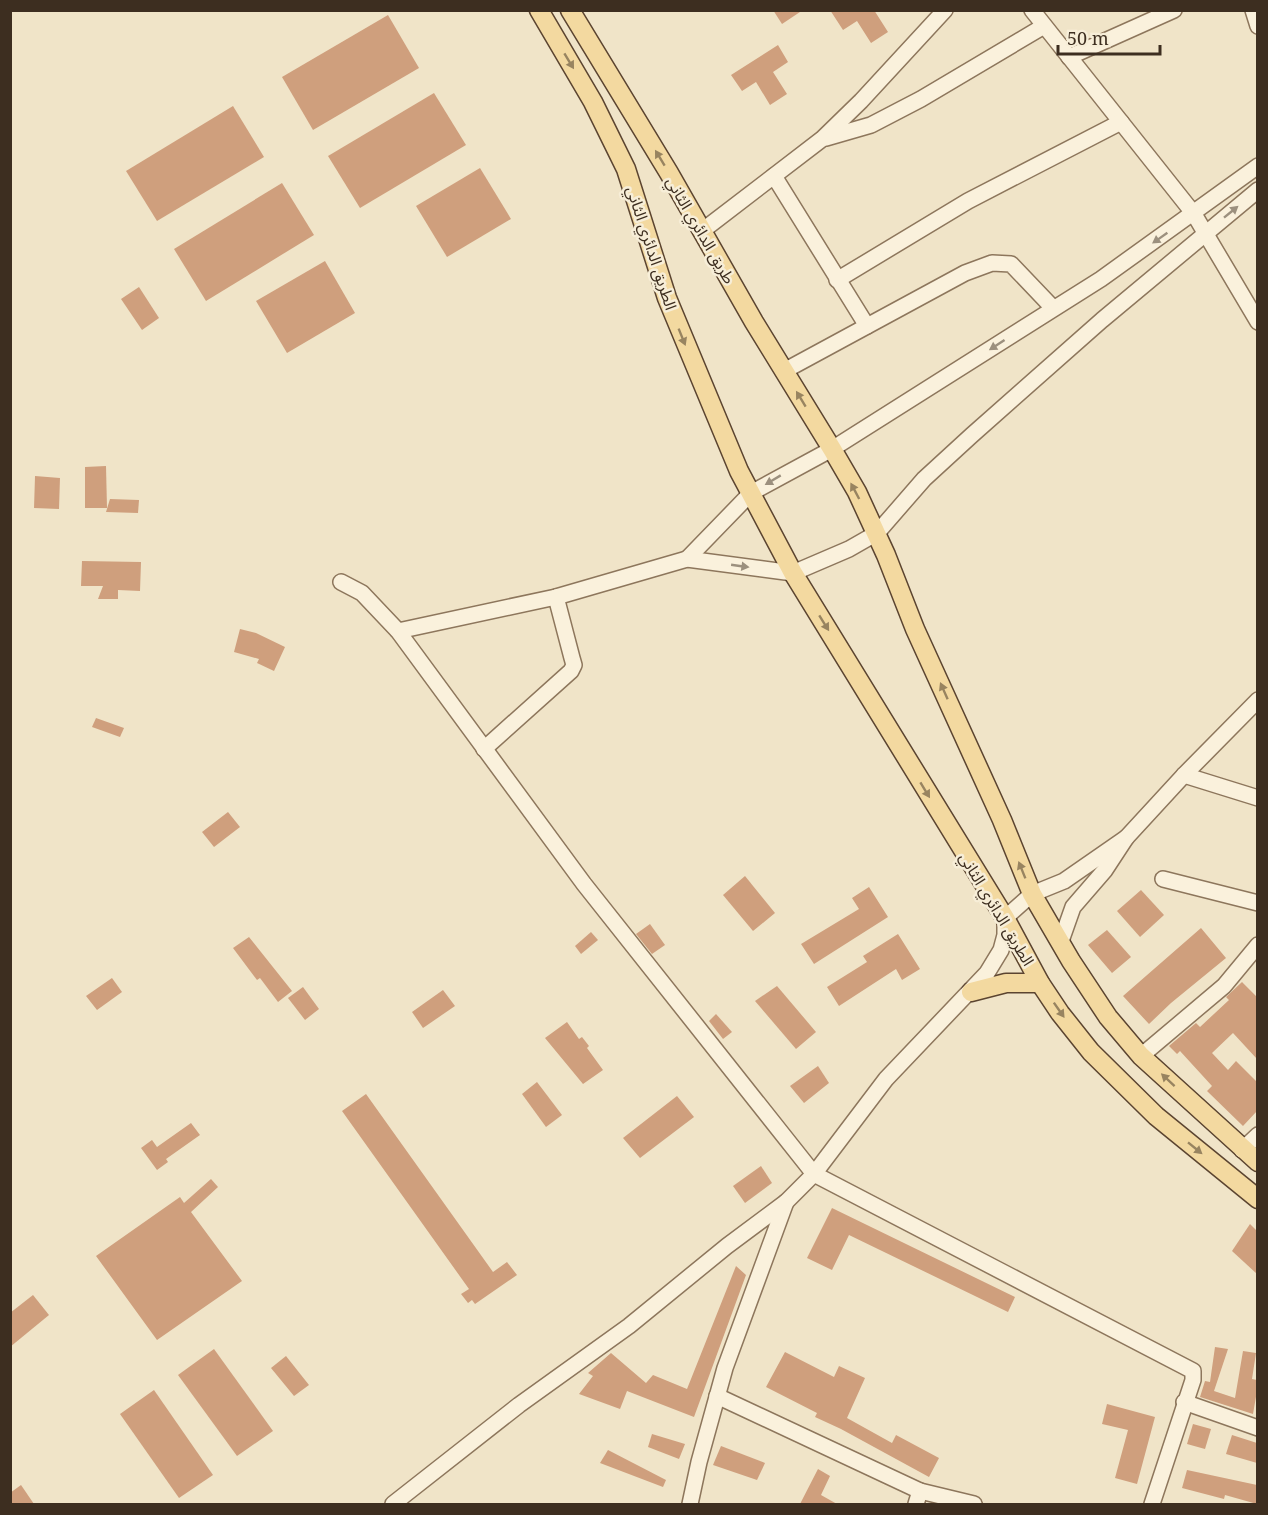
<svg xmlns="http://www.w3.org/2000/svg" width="1268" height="1515" viewBox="0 0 1268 1515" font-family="'Noto Serif','Noto Sans Arabic',serif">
	<rect width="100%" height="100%" fill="#f0e4c8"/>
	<g fill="#cf9f7d">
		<path d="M773 10H803L782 24Z"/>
		<path d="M830 10H874L888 32 871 43 857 21 843 30Z"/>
		<path d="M388 15 419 68 313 130 282 77Z"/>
		<path d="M778 45 788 62 773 72 787 94 770 105 756 82 742 91 731 75Z"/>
		<path d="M434 93 466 145 360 208 328 156Z"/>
		<path d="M233 106 264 157 157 221 126 171Z"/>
		<path d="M480 168 511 219 447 257 416 206Z"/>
		<path d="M282 183 314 235 206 301 174 249Z"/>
		<path d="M325 261 355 313 287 353 256 301Z"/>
		<path d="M139 287 159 318 142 330 121 299Z"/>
		<path d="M106 466 107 508H85V467Z"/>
		<path d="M35 476 60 478 59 509 34 508Z"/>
		<path d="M110 499 139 500 138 513 106 512Z"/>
		<path d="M82 561 141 562 140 591 118 590V599H98L103 586H81Z"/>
		<path d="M240 629 256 633 285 647 274 671 257 663 259 659 234 652Z"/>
		<path d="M96 718 124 728 120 737 92 727Z"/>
		<path d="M228 812 240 827 214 847 202 832Z"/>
		<path d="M745 876 775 913 753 931 723 895Z"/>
		<path d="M869 887 888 917 814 964 801 944 859 909 852 898Z"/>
		<path d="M1141 890 1164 915 1140 937 1117 911Z"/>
		<path d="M650 924 665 945 652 954 636 934Z"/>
		<path d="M1201 928 1226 958 1171 1003 1149 1024 1123 996Z"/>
		<path d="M1107 930 1131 957 1112 973 1088 945Z"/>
		<path d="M591 932 598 940 581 954 575 946Z"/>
		<path d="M898 934 920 969 902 980 896 969 839 1006 827 987 867 962 863 956Z"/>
		<path d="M249 937 292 991 278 1002 260 978 257 980 233 948Z"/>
		<path d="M112 978 122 992 97 1010 86 996Z"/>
		<path d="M1242 982 1257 997V1059L1233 1033 1212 1053 1228 1070 1236 1061 1257 1082V1111L1243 1126 1207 1091 1212 1086 1180 1051 1177 1054 1169 1046 1196 1023 1200 1027 1229 1000 1226 997Z"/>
		<path d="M777 986 816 1032 796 1049 755 1001Z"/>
		<path d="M303 987 319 1009 305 1020 288 998Z"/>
		<path d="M443 990 455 1006 423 1028 412 1012Z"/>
		<path d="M716 1014 732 1032 723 1039 709 1021Z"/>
		<path d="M567 1022 579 1039 582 1037 589 1046 587 1048 603 1070 583 1084 545 1038Z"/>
		<path d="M818 1066 829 1083 804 1103 790 1086Z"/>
		<path d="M537 1082 562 1115 546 1127 522 1094Z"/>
		<path d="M366 1094 493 1272 507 1262 517 1275 475 1304 472 1300 468 1303 461 1294 469 1289 342 1111Z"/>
		<path d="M677 1096 694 1117 640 1158 623 1138Z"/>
		<path d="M191 1123 200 1135 166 1159 168 1162 157 1170 141 1148 152 1140 157 1147Z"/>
		<path d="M761 1166 772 1183 745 1203 733 1186Z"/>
		<path d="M211 1179 218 1187 191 1212 242 1281 157 1340 96 1256 180 1197 184 1203Z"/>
		<path d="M832 1208 1015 1297 1008 1312 849 1235 832 1270 807 1258Z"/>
		<path d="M1250 1224 1257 1231V1274L1232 1251Z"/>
		<path d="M736 1266 746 1275 694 1417 627 1391 620 1409 579 1394 593 1376 588 1373 611 1353 646 1383 653 1375 687 1389Z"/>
		<path d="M33 1295 49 1315 10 1347V1313Z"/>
		<path d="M1215 1347 1228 1349 1214 1391 1235 1398 1243 1351 1256 1353 1252 1379 1257 1380V1391L1253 1414 1200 1397 1205 1381 1210 1382Z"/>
		<path d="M214 1349 273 1431 237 1456 178 1375Z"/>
		<path d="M785 1352 834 1377 839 1366 865 1378 847 1418 892 1443 896 1435 939 1458 929 1477 841 1429 815 1417 817 1413 766 1387Z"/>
		<path d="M286 1356 309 1385 294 1396 271 1368Z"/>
		<path d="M154 1390 213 1475 179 1498 120 1414Z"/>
		<path d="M1107 1404 1155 1417 1137 1484 1115 1478 1128 1430 1102 1424Z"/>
		<path d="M1193 1424 1211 1429 1205 1449 1187 1444Z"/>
		<path d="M652 1434 685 1444 679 1459 648 1447Z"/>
		<path d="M1232 1435 1257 1443V1463L1226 1454Z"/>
		<path d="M721 1446 765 1463 757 1480 713 1465Z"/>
		<path d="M608 1450 666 1480 663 1487 600 1463Z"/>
		<path d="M818 1469 830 1476 821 1495 837 1504H800Z"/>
		<path d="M1187 1470 1257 1485V1504L1225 1495 1224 1499 1182 1488Z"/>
		<path d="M21 1485 34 1504H10V1493Z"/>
	</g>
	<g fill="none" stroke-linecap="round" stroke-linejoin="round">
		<defs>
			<g id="minor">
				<path d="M1032 10 1194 214 1258 322"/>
				<path d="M1253 10 1258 26"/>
				<path d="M1069 57 1174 10"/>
				<path d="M826 138 871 125 921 99 1044 26"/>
				<path d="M774 176 867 326"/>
				<path d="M702 231 822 139 861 101 945 10"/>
				<path d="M837 280 968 201 1121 122"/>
				<path d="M784 371 965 273 992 263 1011 264 1053 308"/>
				<path d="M687 559 751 493 832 449 1101 279 1258 166"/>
				<path d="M341 582 362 593 398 631 584 884 814 1174 1193 1371V1380L1152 1504"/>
				<path d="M398 631 556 597 687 559 793 573 849 549 877 533 924 479 972 435 1102 320 1258 190"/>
				<path d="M484 749 571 671 574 665 572 658 556 597"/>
				<path d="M1184 775 1258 798"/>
				<path d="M1163 879 1258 903"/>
				<path d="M1061 941 1073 907 1105 870 1126 838 1184 775 1258 700"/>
				<path d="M1141 1056 1224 986 1258 945"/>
				<path d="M1242 1150 1258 1135"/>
				<path d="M717 1396 920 1491 916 1504"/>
				<path d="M1184 1402 1258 1428"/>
				<path d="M920 1491 974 1504"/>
				<path d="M393 1504 519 1405 629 1326 727 1246 786 1202 814 1174 886 1079 987 973 1001 950 1005 935V918L1032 894 1064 881 1126 838"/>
				<path d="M690 1504 699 1462 725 1368 786 1202"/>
			</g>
			<g id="major">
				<path d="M539 10 593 102 626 169 667 298 739 471 793 573 1005 918 1040 983 1060 1013 1091 1052 1156 1116 1258 1199"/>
				<path d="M570 10 669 173 754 322 832 449 857 492 886 555 915 629 1002 820 1032 894 1071 961 1108 1017 1141 1056 1258 1162"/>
				<path d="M971 992 1006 983H1040"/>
			</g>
		</defs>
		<use href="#minor" stroke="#8d765c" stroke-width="18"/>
		<use href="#major" stroke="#5b4430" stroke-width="21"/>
		<use href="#minor" stroke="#faf1dc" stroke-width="15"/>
		<use href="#major" stroke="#f3d9a0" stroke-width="18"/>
	</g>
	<defs><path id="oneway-solid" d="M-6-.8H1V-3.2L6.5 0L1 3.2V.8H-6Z" transform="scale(1.5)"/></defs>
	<g fill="#988460">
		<use href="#oneway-solid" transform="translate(569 61) rotate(59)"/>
		<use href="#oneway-solid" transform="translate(660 158) rotate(-121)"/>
		<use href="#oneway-solid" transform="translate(682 337) rotate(68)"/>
		<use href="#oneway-solid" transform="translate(801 399) rotate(-121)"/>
		<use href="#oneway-solid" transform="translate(855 491) rotate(-118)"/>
		<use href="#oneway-solid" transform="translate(824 623) rotate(58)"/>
		<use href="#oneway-solid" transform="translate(944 691) rotate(-114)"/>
		<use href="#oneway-solid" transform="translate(925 790) rotate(59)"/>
		<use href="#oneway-solid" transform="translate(1022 870) rotate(-112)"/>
		<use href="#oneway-solid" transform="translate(1059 1010) rotate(55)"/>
		<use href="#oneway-solid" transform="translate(1168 1080) rotate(-137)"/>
		<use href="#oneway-solid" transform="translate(1195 1148) rotate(39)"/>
	</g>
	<g fill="#9c907e">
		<use href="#oneway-solid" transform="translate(1231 212) rotate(-39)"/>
		<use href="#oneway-solid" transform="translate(1160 238) rotate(145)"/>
		<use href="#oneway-solid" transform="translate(997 345) rotate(147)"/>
		<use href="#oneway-solid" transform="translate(773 480) rotate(149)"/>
		<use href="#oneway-solid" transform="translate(740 566) rotate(8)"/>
	</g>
	<g text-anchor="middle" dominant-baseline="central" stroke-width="5" stroke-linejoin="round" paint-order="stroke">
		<g font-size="16" fill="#3d2e20" stroke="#f7eed8">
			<text transform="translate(701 230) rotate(60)">طريق الدائري الثاني</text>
			<text transform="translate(652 248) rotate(72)">الطريق الدائري الثاني</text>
			<text transform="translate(997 909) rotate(59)">الطريق الدائري الثاني</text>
		</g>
	</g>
	<rect width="1268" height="1515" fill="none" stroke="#3d2e20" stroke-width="24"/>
	<path d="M1058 45v9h102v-9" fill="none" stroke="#3d2e20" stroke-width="3"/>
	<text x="1067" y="45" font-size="18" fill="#3d2e20" stroke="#f7eed8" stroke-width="4.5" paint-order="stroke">50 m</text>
</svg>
